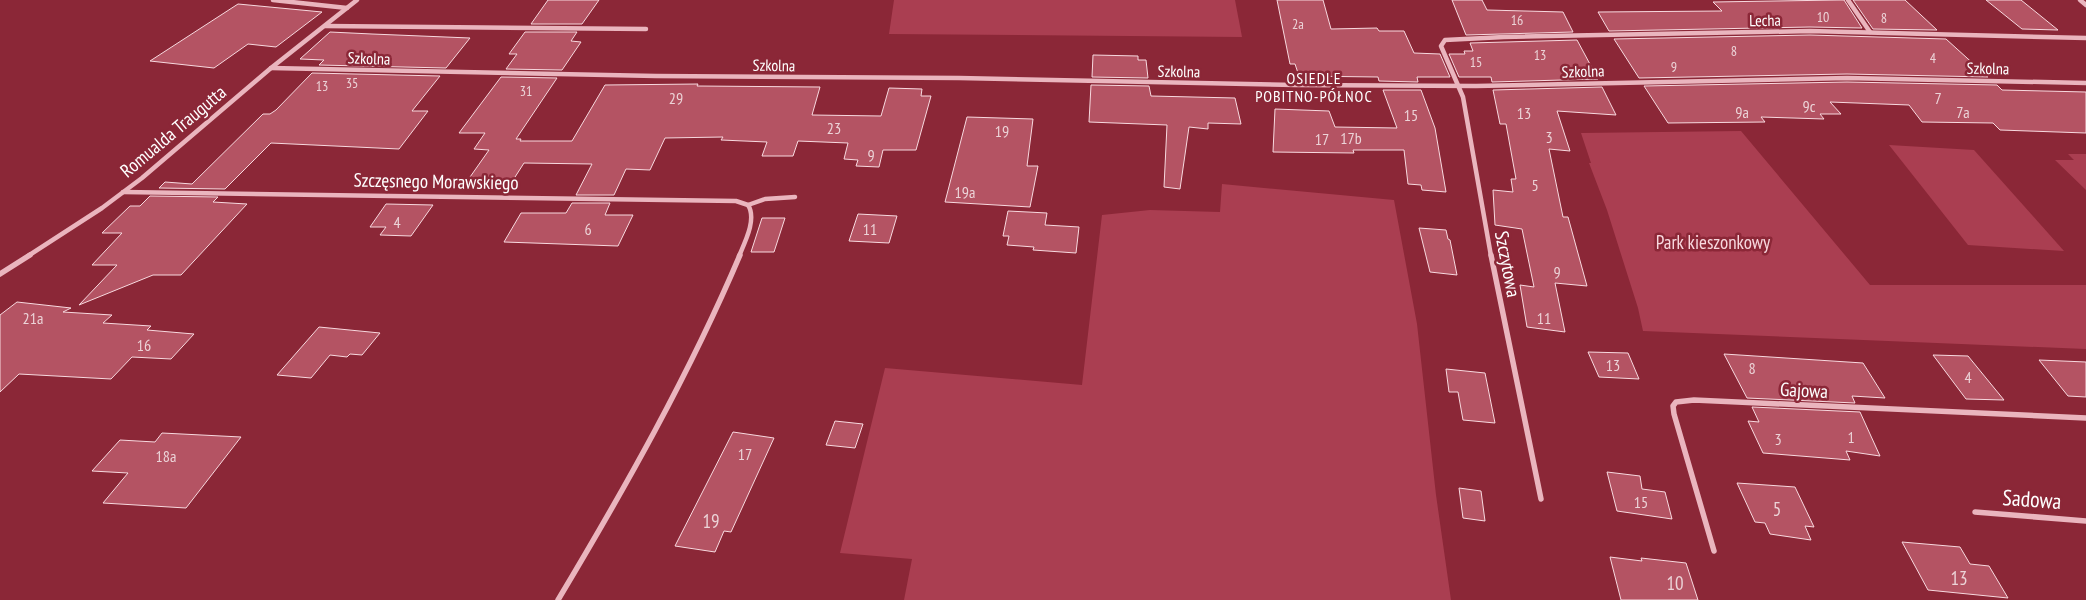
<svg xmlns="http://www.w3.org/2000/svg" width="2086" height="600" viewBox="0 0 2086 600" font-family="'PT Sans Narrow',sans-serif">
	<rect width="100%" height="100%" fill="#8b2737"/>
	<g fill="#aa3e51">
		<path d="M894 0H1235L1242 37 889 34Z"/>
		<path d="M1741 131 1870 285H2086V349L1643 331 1638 308 1607 210 1589 163H1591L1581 133Z"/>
		<path d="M1889 145 1974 150 2064 251 1968 245Z"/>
		<path d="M2068 154H2086V190L2055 160H2074Z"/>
		<path d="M1222 184 1394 200 1417 324 1436 495 1451 600H904L912 559 840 553 885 368 1082 385 1102 215 1150 210 1220 212Z"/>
	</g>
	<g fill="#b45363" stroke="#f8d9df">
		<path d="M548 0H599L582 24H531Z"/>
		<path d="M1277 0H1323L1331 29 1377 28 1379 31H1404L1414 53 1440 54 1450 77H1417L1418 82 1379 81 1378 77 1299 76 1295 64H1290Z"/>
		<path d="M1452 0H1482L1487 10 1563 12 1573 32 1466 35Z"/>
		<path d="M1839 0H1844L1862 28 1810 27 1609 31 1598 12 1722 11 1713 2Z"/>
		<path d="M1853 0H1905L1937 30 1873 29Z"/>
		<path d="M1986 0H2021L2058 30 2022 29Z"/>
		<path d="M238 4 322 12 276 47 248 44 214 68 150 61Z"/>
		<path d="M330 32 372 34 470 38 446 68 319 65 324 60 300 59Z"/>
		<path d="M525 32H577L571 41 581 42 562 70 506 69 517 54H509Z"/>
		<path d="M1810 35 1946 39 1988 77 1847 74 1639 78 1614 39Z"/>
		<path d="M1577 40 1598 79 1492 82 1491 77H1459L1449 54H1465L1464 51H1473L1470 43Z"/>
		<path d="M1093 55 1138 56V60H1146L1148 78 1092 77Z"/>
		<path d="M312 73 440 76 412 111H428L399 149 271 143 225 189 159 188 165 182 192 184 263 114H270L276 110Z"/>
		<path d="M501 77 557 78 516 139H521L520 141H572L605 85 698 84 697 86 820 87 812 115 881 116 889 88 922 89 921 96H931L916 150H883L879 167 856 166 858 160 844 159 848 143 798 141 793 156H762L767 142 721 140 723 137 665 138 650 170 626 169 614 195H576L592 164 524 163 508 188 463 187 489 150 474 149 485 133H459Z"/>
		<path d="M1847 82 1997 85 2002 90 2086 92V133L2000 130 1993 123 1922 122 1909 105 1830 102 1841 114H1820L1824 119 1761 117 1765 122 1668 123 1644 86Z"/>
		<path d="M1091 85 1149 86 1151 96 1235 98 1241 124 1208 123V129L1189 127 1180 189 1164 187 1167 125 1089 122Z"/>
		<path d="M1602 87 1616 115 1557 111 1570 151 1549 149 1563 217H1568L1587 286 1555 283 1565 332 1527 327 1520 285 1534 287 1522 229 1495 225 1493 190 1513 192 1511 179H1516L1506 124H1500L1493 90Z"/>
		<path d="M1383 90H1421L1435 128 1446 192 1422 190 1421 185 1408 184 1404 150H1353L1354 153 1273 152 1275 109 1329 111 1335 127 1397 128Z"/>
		<path d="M967 117 1033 119 1027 166H1038L1030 207 945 202Z"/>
		<path d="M150 196 218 197 213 202 247 204 181 275H153L79 305 117 265H92L122 233H102L130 206H140Z"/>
		<path d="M572 203H610L605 215H633L618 246 504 242 521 213H566Z"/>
		<path d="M386 204 433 205 411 236 380 235 386 227H370Z"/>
		<path d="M1008 211 1047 213 1045 225 1079 227 1076 253 1033 250 1034 247 1007 245 1009 236H1003Z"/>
		<path d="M858 214 897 216 889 243 849 241Z"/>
		<path d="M762 218H785L774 252H751Z"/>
		<path d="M1419 228 1446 230 1448 239 1450 240 1457 275 1430 272Z"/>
		<path d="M17 302 71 308 63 312 112 315 103 323 151 326 147 330 194 334 171 359 132 357 111 379 19 374 0 392V315Z"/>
		<path d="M319 327 380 333 362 355 350 354 347 357 330 355 311 378 277 375Z"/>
		<path d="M1588 352 1628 353 1639 379 1599 377Z"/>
		<path d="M1724 354 1863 363 1885 398 1852 396 1855 403 1747 398Z"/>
		<path d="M1933 355 1968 356 2004 400 1966 399Z"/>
		<path d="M2039 360 2086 362V397L2068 396Z"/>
		<path d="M1446 369 1485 373 1495 423 1463 420 1458 392H1449Z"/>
		<path d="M1752 407 1860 412 1880 456 1846 451 1850 460 1763 453 1748 421 1759 422Z"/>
		<path d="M835 421 863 424 855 448 826 445Z"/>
		<path d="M733 432 774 438 731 532 724 531 715 552 675 546Z"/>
		<path d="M162 433 241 437 186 508 103 503 128 473 92 471 120 440 155 442Z"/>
		<path d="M1607 472 1640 476 1642 489 1665 492 1672 519 1617 511Z"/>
		<path d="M1737 483 1795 487 1814 527 1805 526 1811 540 1770 534 1765 523 1755 522Z"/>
		<path d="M1459 488 1481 491 1485 521 1463 518Z"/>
		<path d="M1902 542 1960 547 1970 564 1989 566 2008 598 1928 590Z"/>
		<path d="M1610 557 1642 561 1641 558 1686 563 1698 600H1621Z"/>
	</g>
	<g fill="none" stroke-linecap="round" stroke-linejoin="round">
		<g stroke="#eab5be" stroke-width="4.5">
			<path d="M273 0 347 8"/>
			<path d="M1848 0 1870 32"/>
			<path d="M2080 0 2086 5"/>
			<path d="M325 26 646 29"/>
			<path d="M271 68 656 76 959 78 1295 85 1476 86 1847 78 2086 83"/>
			<path d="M123 192 736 201 748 205C757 219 745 242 739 256"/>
			<path d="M748 205 765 199 795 197"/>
			<path d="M28 256 102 208 142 178 271 68 357 0"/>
			<path d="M1491 256 1463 97 1441 46 1445 40 1504 37 1810 31 2086 38"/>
		</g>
		<g stroke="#eab5be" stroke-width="5.5">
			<path d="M1491 255 1541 499"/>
			<path d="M0 274 30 255"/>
			<path d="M1975 512 2086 521"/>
			<path d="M1714 551 1674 414 1673 406 1676 402 1694 400 2086 418"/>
			<path d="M558 600C625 488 689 375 740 255"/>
		</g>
	</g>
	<g text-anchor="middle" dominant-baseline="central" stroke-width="5" stroke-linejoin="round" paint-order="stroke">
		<g font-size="14" fill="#ecd4d8">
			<text x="1823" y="17">10</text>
			<text x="1884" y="18">8</text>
			<text x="1517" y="20">16</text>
			<text x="1298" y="24">2a</text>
			<text x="1734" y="51">8</text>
			<text x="1540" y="55">13</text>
			<text x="1933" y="58">4</text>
			<text x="1476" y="62">15</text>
			<text x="1674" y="67">9</text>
			<text x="352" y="83">35</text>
			<text x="322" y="86">13</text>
			<text x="526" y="91">31</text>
		</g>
		<g font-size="16" fill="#fff" stroke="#8b2737">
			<text transform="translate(1765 20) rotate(-1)">Lecha</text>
			<text transform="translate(369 58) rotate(2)">Szkolna</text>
			<text transform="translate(774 65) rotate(1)">Szkolna</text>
			<text transform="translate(1988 68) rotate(1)">Szkolna</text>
			<text transform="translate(1179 71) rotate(1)">Szkolna</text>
			<text transform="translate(1583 71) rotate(-2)">Szkolna</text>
		</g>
		<g font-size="16" letter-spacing="1" fill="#fff" stroke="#8b2737">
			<text x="1314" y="78">OSIEDLE<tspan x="1314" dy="18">POBITNO-PÓŁNOC</tspan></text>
		</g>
		<g font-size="16" fill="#ecd4d8">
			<text x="676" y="98">29</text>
			<text x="1938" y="98">7</text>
			<text x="1809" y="106">9c</text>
			<text x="1742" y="112">9a</text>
			<text x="1963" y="112">7a</text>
			<text x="1524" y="113">13</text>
			<text x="1411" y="115">15</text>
			<text x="834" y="128">23</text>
			<text x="1002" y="131">19</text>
			<text x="1549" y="137">3</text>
			<text x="1351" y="138">17b</text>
			<text x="1322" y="139">17</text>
			<text x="871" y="155">9</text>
			<text x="1535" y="185">5</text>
			<text x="965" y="192">19a</text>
			<text x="397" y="222">4</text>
			<text x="588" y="229">6</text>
			<text x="870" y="229">11</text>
			<text x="1557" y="272">9</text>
			<text x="33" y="318">21a</text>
			<text x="1544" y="318">11</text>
			<text x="144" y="345">16</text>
			<text x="1613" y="365">13</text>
			<text x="1752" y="368">8</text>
			<text x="1968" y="377">4</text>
			<text x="1851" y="437">1</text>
			<text x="1778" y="439">3</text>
			<text x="745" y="454">17</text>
			<text x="166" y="456">18a</text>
			<text x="1641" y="502">15</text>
		</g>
		<g font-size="19" fill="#fff" stroke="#8b2737">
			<text transform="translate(173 131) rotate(-40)">Romualda Traugutta</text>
			<text transform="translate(436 181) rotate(1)">Szczęsnego Morawskiego</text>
			<text transform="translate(1508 264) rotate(79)">Szczytowa</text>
			<text transform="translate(1804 390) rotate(3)">Gajowa</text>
		</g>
		<g font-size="19" fill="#f8d9df" stroke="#8b2737">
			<text x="1713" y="242">Park kieszonkowy</text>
		</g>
		<g font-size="19" fill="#ecd4d8">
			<text x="1777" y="509">5</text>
			<text x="711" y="521">19</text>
			<text x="1959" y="578">13</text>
			<text x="1675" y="583">10</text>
		</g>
		<g font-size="22" fill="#fff" stroke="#8b2737">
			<text transform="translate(2032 499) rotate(4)">Sadowa</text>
		</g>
	</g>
</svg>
